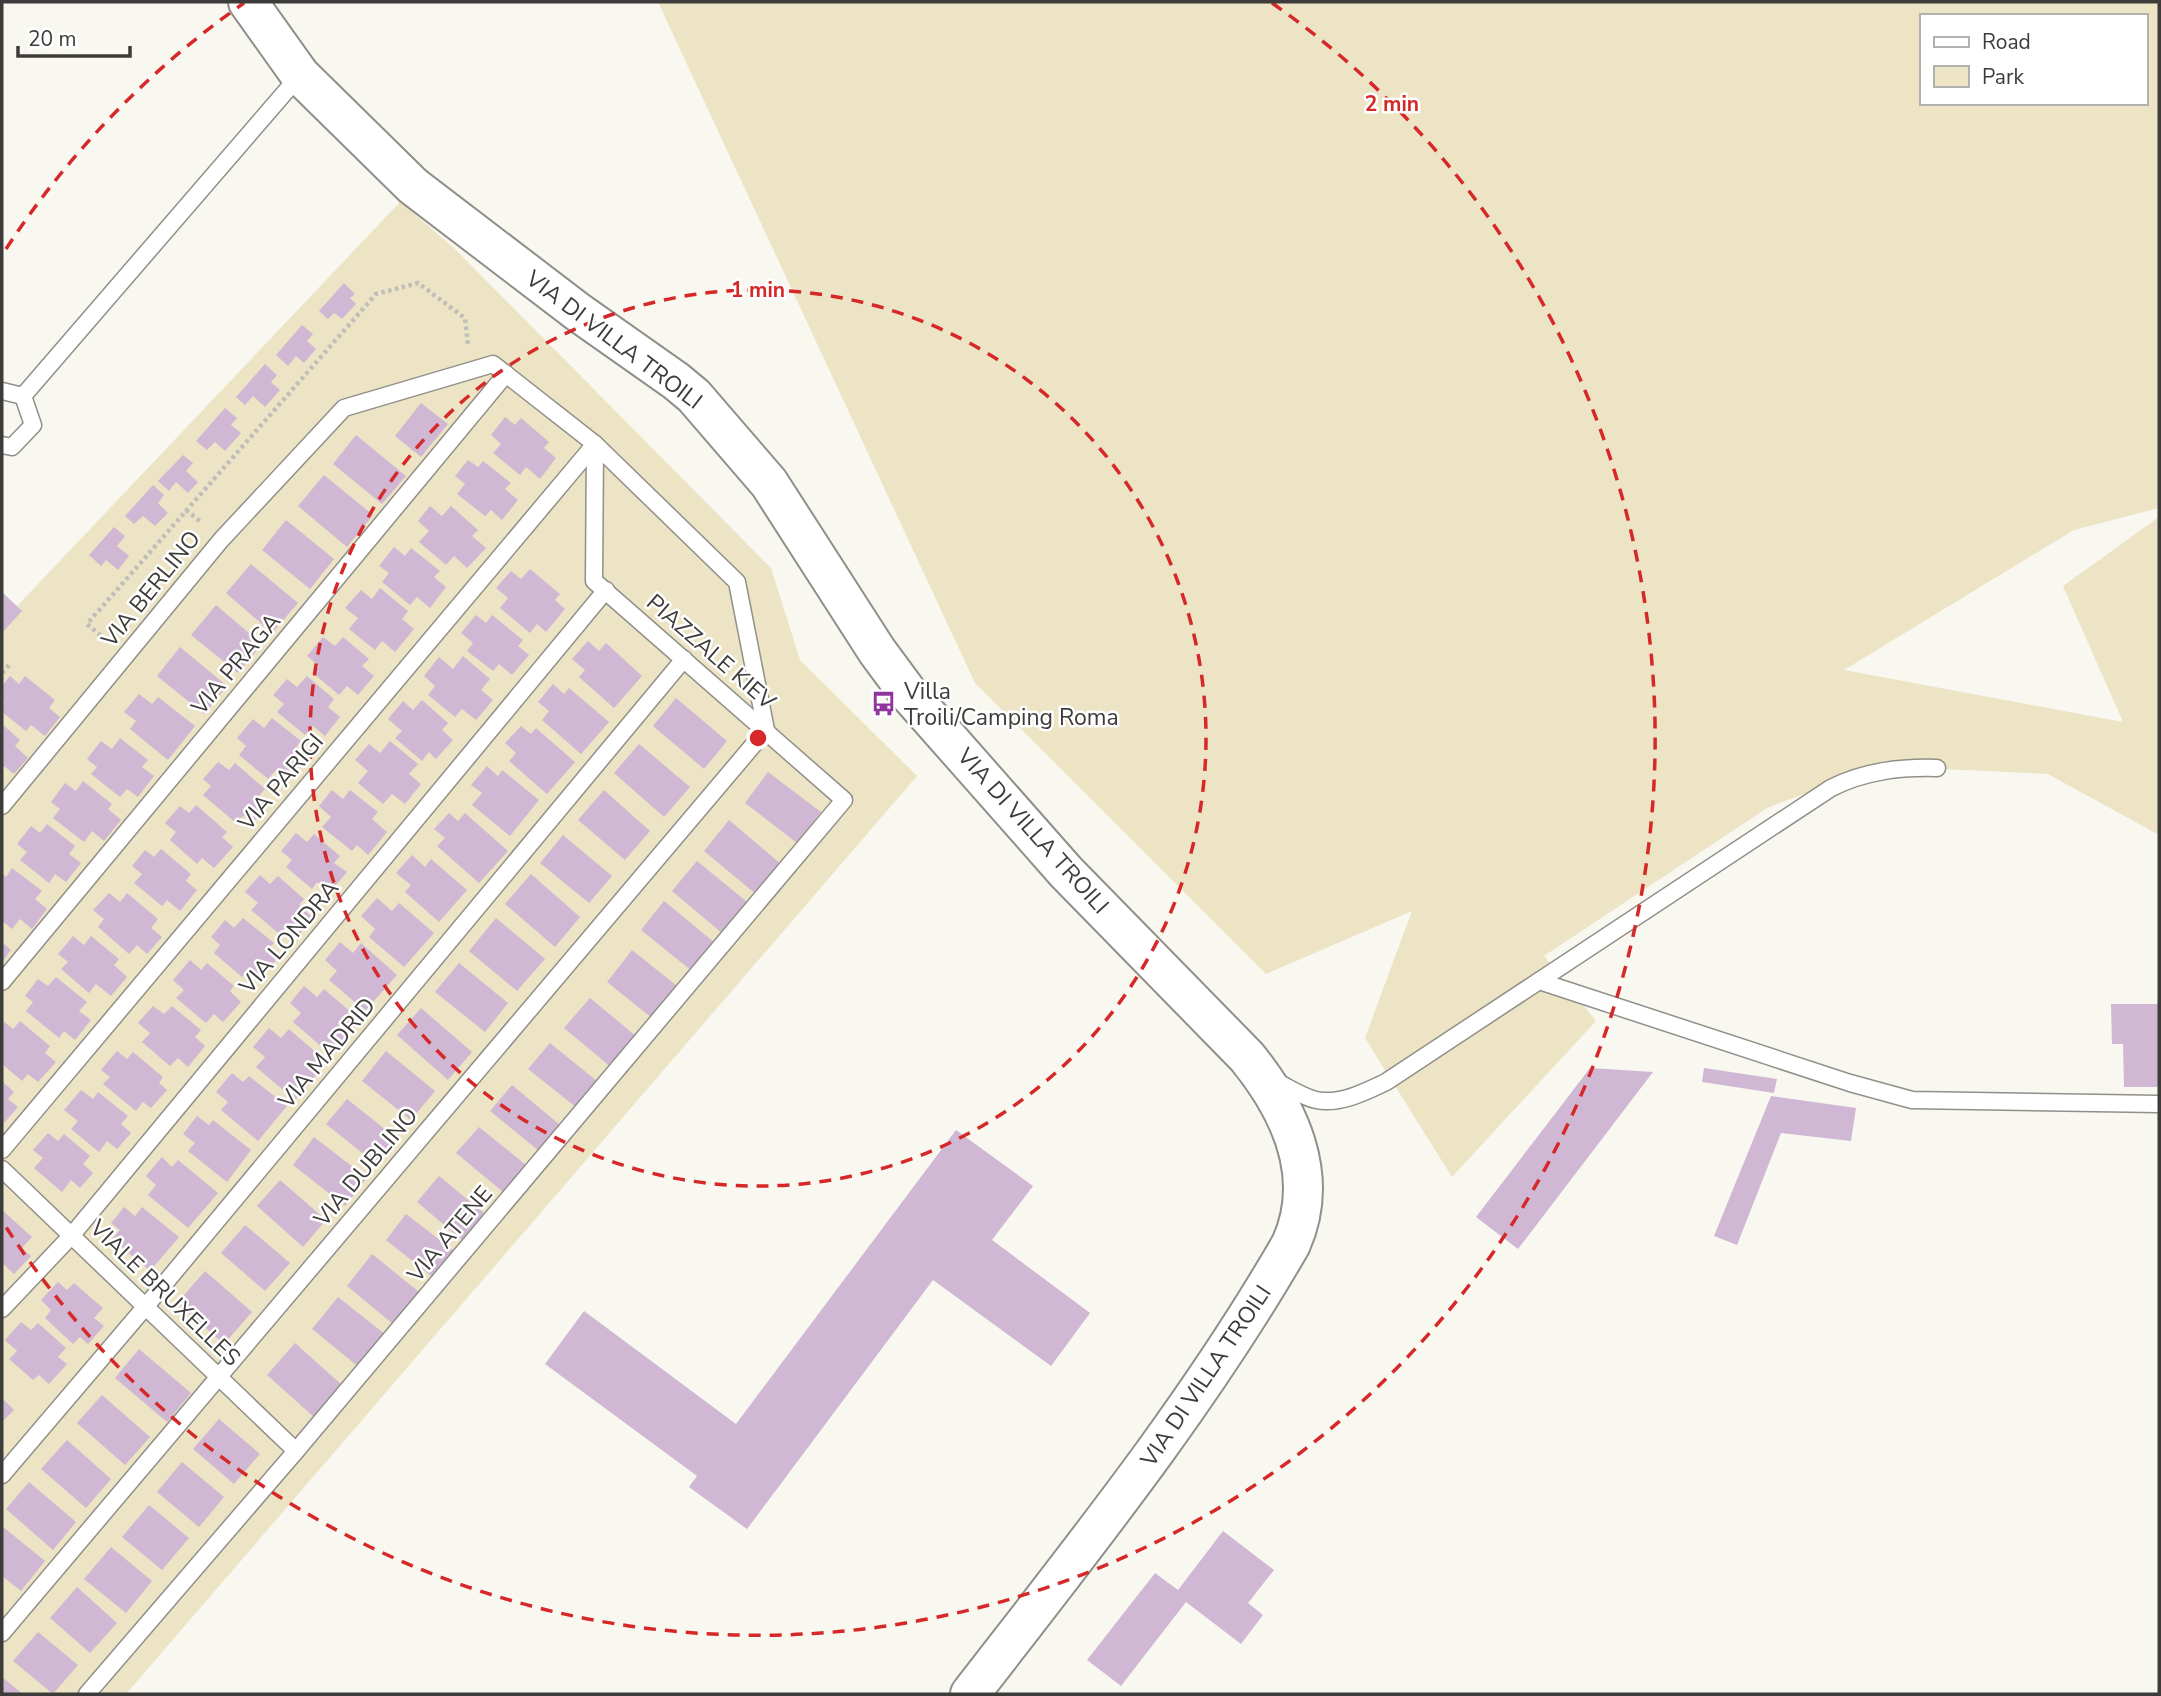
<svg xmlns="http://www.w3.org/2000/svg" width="2161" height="1696" viewBox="0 0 2161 1696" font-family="'Nunito Sans',sans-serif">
	<rect width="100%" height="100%" fill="#f8f7f0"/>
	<g fill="#ece4c4" fill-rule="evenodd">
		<path d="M658 2H2159V508L2074 530 1844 670 2123 722 2063 586 2159 517V835L2048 774 1878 766 1767 808 1544 956 1596 1021 1452 1177 1365 1038 1412 911 1266 974 975 683ZM1921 16H2145V103H1921Z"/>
		<path d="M400 202 454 248 771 568 800 660 917 776 126 1694H2V622Z"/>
	</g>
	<g fill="#d0b8d4">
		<path d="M344 283 355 294 350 298 356 304 342 319 334 313 328 319 319 311Z"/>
		<path d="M302 325 313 334 307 341 316 349 304 363 296 356 288 366 276 355Z"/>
		<path d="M265 364 277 375 271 382 280 390 265 407 253 396 245 405 236 397Z"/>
		<path d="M421 403 448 424 421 457 395 436Z"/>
		<path d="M225 408 237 418 231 425 241 433 225 451 215 442 207 450 196 441Z"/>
		<path d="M505 417 515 425 521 418 549 442 544 448 556 458 540 479 526 467 520 475 493 453 501 444 491 435Z"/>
		<path d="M356 435 406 476 382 504 333 464Z"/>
		<path d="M183 455 193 463 186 471 198 482 188 493 176 482 169 491 158 481Z"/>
		<path d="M468 460 478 467 483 461 511 483 505 489 518 500 502 520 491 510 485 516 457 494 465 484 455 476Z"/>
		<path d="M324 475 373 515 347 547 298 506Z"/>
		<path d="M153 485 164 495 158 503 168 513 155 526 143 516 134 524 125 516Z"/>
		<path d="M430 506 442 516 451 506 478 530 472 536 486 548 467 568 454 556 446 565 419 542 429 531 418 521Z"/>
		<path d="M286 520 334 559 310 589 262 550Z"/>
		<path d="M114 527 125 536 117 546 129 556 118 570 106 560 101 566 89 555Z"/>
		<path d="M394 547 405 556 411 548 440 571 434 577 446 587 430 608 417 597 410 605 382 582 389 573 379 566Z"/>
		<path d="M251 564 298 603 272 633 226 593Z"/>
		<path d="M530 569 560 594 555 600 565 609 546 632 537 624 530 633 500 608 508 598 496 588 511 571 521 579Z"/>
		<path d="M380 588 408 611 402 619 414 629 395 652 382 641 375 650 349 629 358 618 345 608 361 590 372 599Z"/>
		<path d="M2 592 22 611 2 633Z"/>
		<path d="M216 605 262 644 238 673 191 635Z"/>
		<path d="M476 615 486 623 492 615 523 640 518 646 529 655 512 675 499 664 493 671 467 651 473 643 461 633Z"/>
		<path d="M323 637 335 646 343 637 369 659 362 666 374 676 358 695 347 686 339 695 313 673 319 666 307 656Z"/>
		<path d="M588 641 599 651 606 643 642 676 614 708 579 677 585 670 572 659Z"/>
		<path d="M180 647 227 686 204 714 157 676Z"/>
		<path d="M463 656 490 679 481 690 493 700 476 720 462 709 455 717 428 695 435 686 424 676 439 657 453 669Z"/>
		<path d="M10 676 19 684 25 676 55 700 49 708 60 717 45 736 31 725 26 731 2 712 4 702 2 700V686Z"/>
		<path d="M307 676 334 699 328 707 340 717 325 736 313 726 305 735 277 712 284 704 273 695 287 679 297 687Z"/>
		<path d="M553 684 564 694 569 688 609 722 581 754 542 720 549 711 538 702Z"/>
		<path d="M139 694 152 704 158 697 195 726 168 760 130 729 136 721 124 712Z"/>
		<path d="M676 698 727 741 704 769 653 726Z"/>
		<path d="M422 700 448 723 442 730 453 740 436 759 429 752 422 761 395 738 402 731 388 719 403 701 413 710Z"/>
		<path d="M272 718 301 741 293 751 304 760 287 781 275 771 268 779 239 755 246 746 237 738 253 719 264 728Z"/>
		<path d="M2 724 20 740 15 746 28 758 14 774 4 766 2 769Z"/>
		<path d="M521 726 531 734 536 728 575 762 547 794 509 761 516 753 505 743Z"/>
		<path d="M120 738 148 760 142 767 154 776 138 797 127 789 120 797 91 774 97 767 87 759 101 741 112 749Z"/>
		<path d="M390 741 418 764 409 774 421 784 405 804 392 794 383 804 358 783 368 771 355 760 369 744 380 753Z"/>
		<path d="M639 744 690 787 664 817 614 773Z"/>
		<path d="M218 762 229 770 235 763 265 789 258 797 268 805 252 823 243 816 236 823 203 795 211 786 203 779Z"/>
		<path d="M487 766 498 776 502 770 539 800 510 836 472 805 482 793 471 785Z"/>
		<path d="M768 772 821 812 797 843 745 803Z"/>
		<path d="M83 781 112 804 108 809 121 820 104 841 92 831 84 842 53 818 60 809 51 802 65 783 76 791Z"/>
		<path d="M332 790 343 799 350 790 378 812 372 819 387 832 368 855 357 845 352 851 322 827 331 817 319 806Z"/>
		<path d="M604 790 650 831 625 860 578 820Z"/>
		<path d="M196 805 227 832 222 837 233 847 214 868 202 858 197 864 170 840 176 832 165 823 180 806 189 813Z"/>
		<path d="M449 813 458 821 465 813 508 851 479 883 437 846 445 838 434 829Z"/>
		<path d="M729 820 782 865 757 895 704 851Z"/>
		<path d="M47 824 75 846 69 854 81 863 66 882 55 874 49 883 20 860 27 852 17 844 31 826 40 833Z"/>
		<path d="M296 833 307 842 314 834 340 856 334 863 347 872 330 892 317 882 312 889 286 867 292 860 281 851Z"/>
		<path d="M563 835 612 876 589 903 540 863Z"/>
		<path d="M161 849 191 874 186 881 197 890 180 911 167 900 162 906 134 883 142 874 132 866 145 850 154 857Z"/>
		<path d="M412 855 425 867 431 859 467 890 439 922 405 892 411 885 396 873Z"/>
		<path d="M697 861 747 902 722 933 672 891Z"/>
		<path d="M12 868 42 891 35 899 47 909 32 929 20 919 12 929 2 921V873L6 877Z"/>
		<path d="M531 874 580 917 555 947 505 904Z"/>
		<path d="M260 875 270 884 278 876 304 899 299 905 313 918 297 937 286 927 279 934 251 910 258 903 245 892Z"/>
		<path d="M109 893 120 902 127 893 158 919 151 928 162 937 147 954 137 945 129 954 98 927 104 919 93 910Z"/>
		<path d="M377 898 392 911 399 903 434 933 404 967 369 937 375 929 361 916Z"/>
		<path d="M664 901 715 943 692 971 641 930Z"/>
		<path d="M243 918 274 943 267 950 277 959 260 978 249 969 242 977 214 953 220 945 211 937 225 920 234 928Z"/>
		<path d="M496 918 545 959 517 991 469 951Z"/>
		<path d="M73 936 84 945 91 936 119 959 114 965 127 977 111 996 96 984 89 993 61 969 68 962 58 954Z"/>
		<path d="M2 942 11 950 2 962Z"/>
		<path d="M340 942 353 953 361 943 397 975 365 1011 329 980 337 971 325 960Z"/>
		<path d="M632 950 677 986 652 1018 607 982Z"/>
		<path d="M190 960 201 970 207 963 234 986 230 991 241 1002 223 1022 214 1014 206 1023 176 998 184 990 173 980Z"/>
		<path d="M459 963 508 1003 485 1032 435 992Z"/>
		<path d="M56 977 87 1002 79 1011 91 1020 75 1040 64 1031 59 1038 26 1011 33 1002 25 996 38 979 48 986Z"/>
		<path d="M304 986 317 997 324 989 360 1020 330 1054 293 1022 301 1013 290 1003Z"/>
		<path d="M590 998 637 1037 611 1067 564 1028Z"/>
		<path d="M2111 1004H2159V1087H2124L2123 1044H2112Z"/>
		<path d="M153 1006 164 1014 172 1006 201 1030 195 1037 205 1046 188 1067 178 1058 170 1066 142 1042 150 1033 138 1023Z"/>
		<path d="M421 1008 472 1052 448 1080 397 1035Z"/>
		<path d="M3 1021 13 1029 20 1021 50 1046 45 1053 56 1062 38 1082 28 1074 22 1081 2 1064Z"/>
		<path d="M269 1028 281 1038 289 1029 327 1062 295 1100 256 1067 265 1057 253 1047Z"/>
		<path d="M550 1043 598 1082 577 1108 528 1069Z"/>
		<path d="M117 1051 127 1059 133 1052 163 1077 159 1083 167 1090 151 1108 143 1102 136 1111 103 1084 110 1077 101 1070Z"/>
		<path d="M386 1051 435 1091 411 1120 362 1081Z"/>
		<path d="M1590 1068 1653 1072 1518 1249 1476 1217Z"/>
		<path d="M1704 1068 1777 1079 1774 1093 1702 1082Z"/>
		<path d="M232 1073 243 1082 249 1076 287 1106 258 1141 221 1110 228 1102 216 1092Z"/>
		<path d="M2 1081 14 1092 8 1099 18 1107 4 1123 2 1121Z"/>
		<path d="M512 1085 560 1125 539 1151 490 1111Z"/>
		<path d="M81 1090 93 1099 98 1092 128 1116 121 1124 131 1133 117 1149 107 1141 99 1152 71 1129 78 1121 64 1110Z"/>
		<path d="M1771 1096 1856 1108 1851 1141 1781 1133 1737 1245 1714 1236Z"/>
		<path d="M347 1099 396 1138 376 1164 326 1124Z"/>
		<path d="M197 1116 209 1125 213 1120 251 1150 227 1182 188 1151 195 1143 183 1134Z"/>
		<path d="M479 1127 526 1165 503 1192 456 1153Z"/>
		<path d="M956 1130 1033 1186 992 1240 1090 1313 1051 1366 933 1280 747 1529 689 1487 697 1476 545 1364 584 1311 736 1424Z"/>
		<path d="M48 1133 58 1141 64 1134 90 1156 83 1164 93 1173 80 1188 71 1180 62 1192 34 1168 43 1158 33 1150Z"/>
		<path d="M314 1137 367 1178 345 1206 293 1165Z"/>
		<path d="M162 1157 172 1167 178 1160 218 1193 188 1228 148 1195 156 1185 146 1176Z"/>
		<path d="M439 1176 485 1214 462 1240 417 1202Z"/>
		<path d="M280 1180 326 1220 303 1247 257 1206Z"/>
		<path d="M124 1207 135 1216 142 1207 179 1237 150 1271 112 1239 120 1230 111 1223Z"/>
		<path d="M2 1210 32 1237 22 1248 31 1256 14 1274 2 1263Z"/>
		<path d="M406 1214 454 1251 434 1278 386 1240Z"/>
		<path d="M245 1225 290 1263 265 1291 221 1253Z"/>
		<path d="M372 1254 419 1292 393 1324 347 1286Z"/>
		<path d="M205 1271 252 1312 224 1344 177 1303Z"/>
		<path d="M58 1282 67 1290 74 1283 103 1308 94 1318 104 1326 88 1344 80 1337 73 1344 45 1318 51 1310 41 1300Z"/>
		<path d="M338 1297 386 1335 360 1368 312 1329Z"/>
		<path d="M21 1322 31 1330 38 1323 66 1348 58 1357 67 1364 49 1384 39 1375 33 1380 9 1359 17 1351 5 1340Z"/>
		<path d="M295 1343 343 1386 315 1418 267 1375Z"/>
		<path d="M139 1349 191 1393 167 1422 115 1378Z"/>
		<path d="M102 1395 150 1437 125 1465 77 1423Z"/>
		<path d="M2 1398 14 1410 2 1422Z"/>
		<path d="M219 1419 260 1454 234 1484 193 1449Z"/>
		<path d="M67 1440 111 1479 86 1508 41 1469Z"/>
		<path d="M182 1462 224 1497 199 1527 157 1492Z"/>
		<path d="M29 1482 76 1522 53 1550 6 1509Z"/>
		<path d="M149 1505 189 1538 162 1570 122 1537Z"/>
		<path d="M2 1526 45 1561 21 1591 2 1576Z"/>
		<path d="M1223 1531 1274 1570 1248 1603 1263 1615 1241 1644 1186 1602 1121 1686 1087 1660 1155 1573 1178 1590Z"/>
		<path d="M111 1547 152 1581 126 1613 84 1579Z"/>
		<path d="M77 1587 117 1623 90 1653 50 1618Z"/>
		<path d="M38 1632 78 1665 53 1694 13 1661Z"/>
		<path d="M2 1677 23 1694H2Z"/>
	</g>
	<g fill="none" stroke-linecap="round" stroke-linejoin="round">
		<defs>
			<g id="lane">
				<path d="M2 391 23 396"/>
				<path d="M23 396 300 75"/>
				<path d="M2 445 12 447 33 425 23 396"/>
				<path d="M2 806 221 540 344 408 493 364 595 444 737 582 766 730"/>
				<path d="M1539 981 1850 1083 1912 1100 2159 1104"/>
				<path d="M2 982 506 374"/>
				<path d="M1275 1081C1288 1087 1302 1097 1316 1100 1340 1105 1365 1092 1386 1082L1831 788C1865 771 1900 767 1937 768"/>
				<path d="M2 1150 595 444"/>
				<path d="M2 1169 296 1451"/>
				<path d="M2 1309 72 1235 606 590"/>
				<path d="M2 1475 146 1306 684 659"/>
				<path d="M2 1633 766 730"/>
				<path d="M87 1694 296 1451 844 800 594 581 595 444"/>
			</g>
			<path id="secondary" d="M248 2 300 75 413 186 578 312 676 381 694 396 769 483 877 651 908 693 1066 872 1247 1057C1290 1110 1321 1177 1291 1244 1199 1404 1083 1548 970 1694"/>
		</defs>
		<use href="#lane" stroke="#908f89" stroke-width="19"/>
		<use href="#secondary" stroke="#908f89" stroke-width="42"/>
		<g stroke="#bfbeb9" stroke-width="4.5" stroke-dasharray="3.5 3.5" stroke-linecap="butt">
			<path d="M186 510 202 523"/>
			<path d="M106 640 87 624 376 294 418 283 465 318 468 345"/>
			<path d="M2 673 10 664"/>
		</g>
		<use href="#lane" stroke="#fff" stroke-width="16"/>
		<use href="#secondary" stroke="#fff" stroke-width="38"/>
	</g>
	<g fill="none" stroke="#d62828" stroke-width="3.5" stroke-dasharray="12 9">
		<circle cx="758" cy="738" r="448"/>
		<path d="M6 249A897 897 0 0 1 244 3M1272 3A897 897 0 1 1 6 1227"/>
	</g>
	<defs>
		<symbol id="bus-bare" viewBox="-9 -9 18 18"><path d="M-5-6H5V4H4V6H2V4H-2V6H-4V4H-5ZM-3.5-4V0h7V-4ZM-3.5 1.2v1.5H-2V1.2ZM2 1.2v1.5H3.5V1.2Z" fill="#91349e" stroke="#fff" stroke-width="2.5" paint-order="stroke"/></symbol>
	</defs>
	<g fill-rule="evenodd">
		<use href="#bus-bare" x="866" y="686" width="35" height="35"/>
	</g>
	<g text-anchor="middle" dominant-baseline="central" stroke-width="5" stroke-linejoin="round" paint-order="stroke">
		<g font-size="23" fill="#3d3c3a" stroke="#fff">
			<text transform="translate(614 340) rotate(37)">VIA DI VILLA TROILI</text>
			<text transform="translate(151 589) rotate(-51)">VIA BERLINO</text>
			<text transform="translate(711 652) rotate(41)">PIAZZALE KIEV</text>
			<text transform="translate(236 664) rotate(-50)">VIA PRAGA</text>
			<text transform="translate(281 782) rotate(-50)">VIA PARIGI</text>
			<text transform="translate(1033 831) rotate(48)">VIA DI VILLA TROILI</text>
			<text transform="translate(289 937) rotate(-50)">VIA LONDRA</text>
			<text transform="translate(327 1053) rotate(-50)">VIA MADRID</text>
			<text transform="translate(366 1167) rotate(-50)">VIA DUBLINO</text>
			<text transform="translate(450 1234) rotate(-50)">VIA ATENE</text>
			<text transform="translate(165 1293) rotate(44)">VIALE BRUXELLES</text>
			<text transform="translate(1206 1376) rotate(-56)">VIA DI VILLA TROILI</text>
		</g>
		<g font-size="23" fill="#3d3c3a" stroke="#fff" text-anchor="start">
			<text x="904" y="691">Villa<tspan x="904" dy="26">Troili/Camping Roma</tspan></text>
		</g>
	</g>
	<circle cx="758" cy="738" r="10" fill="#d62828" stroke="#fff" stroke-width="3.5"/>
	<g font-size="21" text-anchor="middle" font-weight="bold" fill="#d62828" stroke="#fff" stroke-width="5" stroke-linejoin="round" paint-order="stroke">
		<text x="1392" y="111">2 min</text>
		<text x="758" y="297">1 min</text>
	</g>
	<rect width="2161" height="1696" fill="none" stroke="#3d3c3a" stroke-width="7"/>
	<rect x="1920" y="14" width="228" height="91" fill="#ffffff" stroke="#b1b1b0" stroke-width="2"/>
	<rect x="1934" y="37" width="35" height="10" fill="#ffffff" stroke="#b1b1b0" stroke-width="2"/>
	<text x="1982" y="49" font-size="21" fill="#3d3c3a">Road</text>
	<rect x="1934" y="66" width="35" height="21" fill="#ece4c4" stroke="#b1b1b0" stroke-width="2"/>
	<text x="1982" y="84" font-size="21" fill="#3d3c3a">Park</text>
	<path d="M18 46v10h112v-10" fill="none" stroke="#3d3c3a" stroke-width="3.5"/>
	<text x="28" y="46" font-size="21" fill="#3d3c3a" stroke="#ffffff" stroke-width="5" paint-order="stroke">20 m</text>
</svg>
